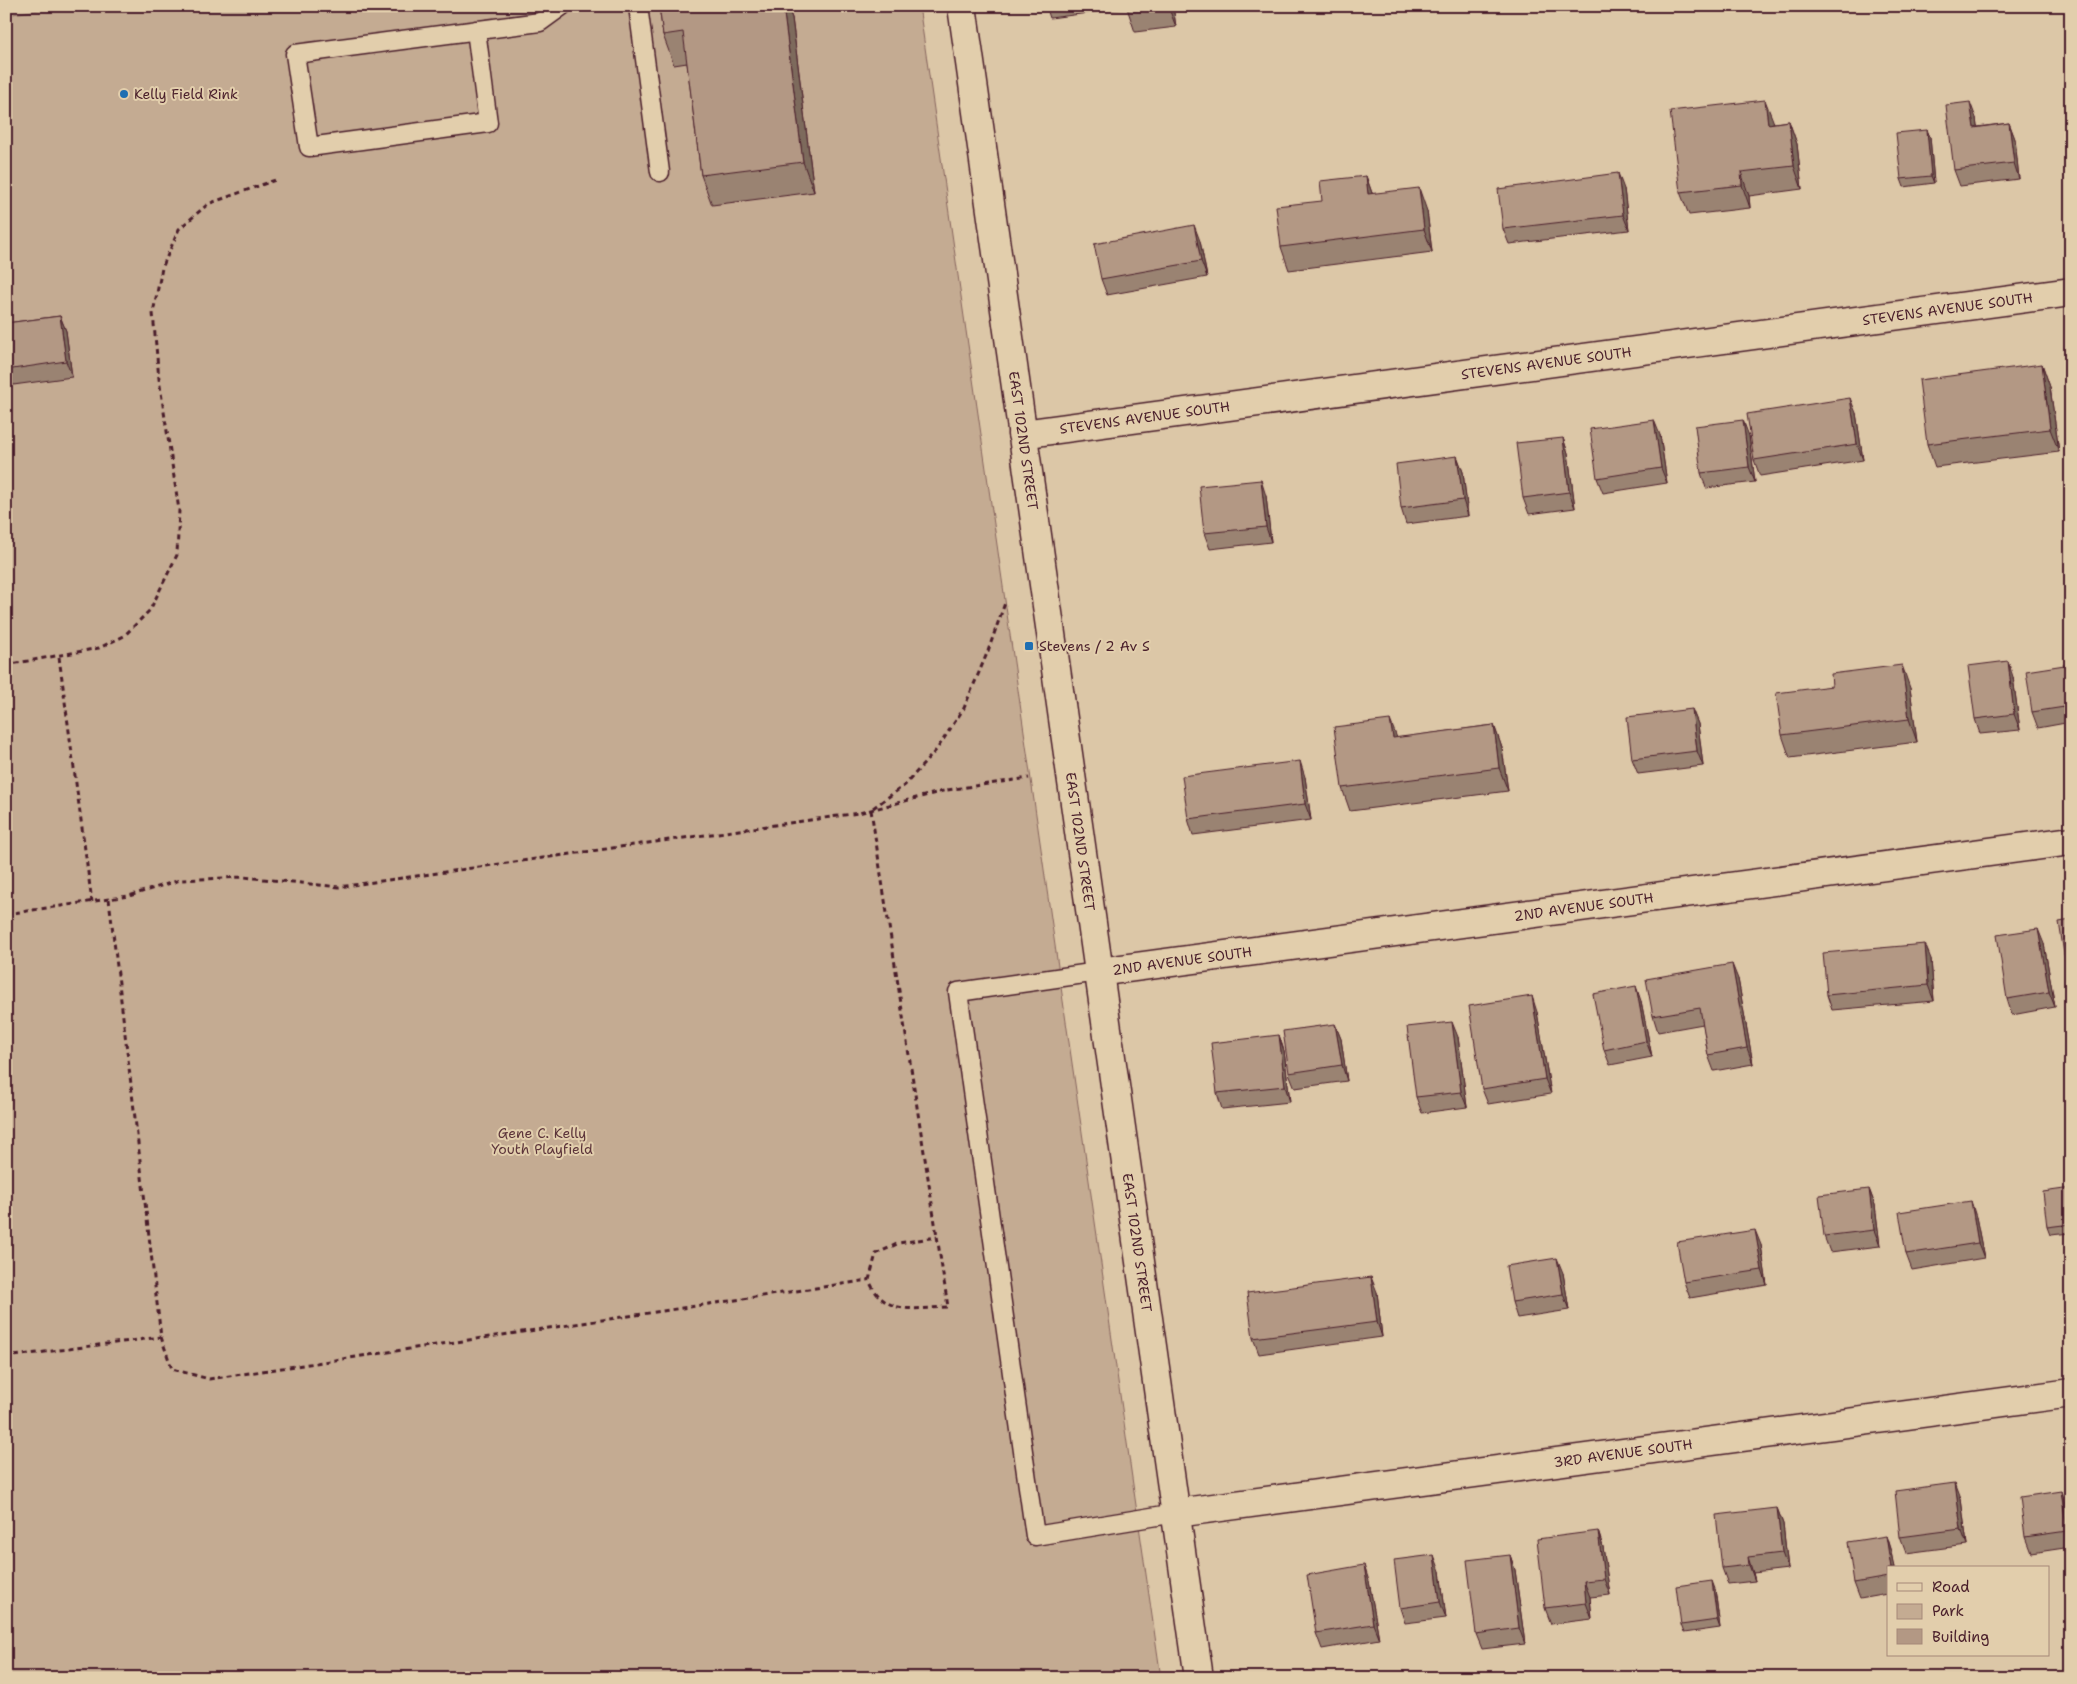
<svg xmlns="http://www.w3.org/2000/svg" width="2077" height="1684" viewBox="0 0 2077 1684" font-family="'Shantell Sans',sans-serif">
	<rect width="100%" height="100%" fill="#dcc7a7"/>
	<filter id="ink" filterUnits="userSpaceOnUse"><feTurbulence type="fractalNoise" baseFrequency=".02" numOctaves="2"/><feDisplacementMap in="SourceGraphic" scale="10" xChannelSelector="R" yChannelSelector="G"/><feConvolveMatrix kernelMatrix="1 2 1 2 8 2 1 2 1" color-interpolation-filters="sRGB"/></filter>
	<g filter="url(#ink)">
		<path fill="#c4ab92" stroke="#87655e" d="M66 6H919L1161 1678H6V15Z"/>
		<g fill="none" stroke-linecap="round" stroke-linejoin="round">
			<defs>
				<g id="service">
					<path d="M638 6 660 172"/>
					<path d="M476 30 488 123 309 147 295 54 540 22 562 6"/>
					<path d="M1098 972 958 992 1035 1536 1176 1513"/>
				</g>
				<g id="minor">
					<path id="s1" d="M1022 434 2071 292"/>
					<path id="s2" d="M1098 972 2071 841"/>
					<path id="s3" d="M1176 1513 2071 1393"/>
				</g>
				<g id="tertiary">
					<path id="s4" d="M962 6 1199 1678"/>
				</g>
			</defs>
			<use href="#service" stroke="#4a1f2b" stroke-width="21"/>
			<use href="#minor" stroke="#4a1f2b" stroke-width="31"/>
			<use href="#tertiary" stroke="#4a1f2b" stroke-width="31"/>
			<g stroke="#4a1f2b" stroke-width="3" stroke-dasharray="5 4" stroke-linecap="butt">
				<path d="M59 657 92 902"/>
				<path d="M6 665 99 648 124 636 150 610 177 555 179 510 159 379 153 313 162 268 179 229 208 204 278 179"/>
				<path d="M873 808 905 785 937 749 964 708 988 651 1005 603"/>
				<path d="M871 810 948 1307C916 1308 884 1317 869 1280L876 1254 899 1243 937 1237"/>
				<path d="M109 899 161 1337 172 1369 209 1379 869 1280"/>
				<path d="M6 914 129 896 180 880 244 877 339 887 859 813 947 790 1029 778"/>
				<path d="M6 1357 161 1337"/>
			</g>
			<use href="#service" stroke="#e2ceac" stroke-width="18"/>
			<use href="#minor" stroke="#e2ceac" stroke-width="28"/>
			<use href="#tertiary" stroke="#e2ceac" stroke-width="28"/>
		</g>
		<g fill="#9a8372" stroke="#4a1f2b">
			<path d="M659 6H787L792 18 814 192 712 205 701 175 687 63 674 65 663 35Z"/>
			<path d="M1046 6H1173L1176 27 1135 32 1127 8 1050 18Z"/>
			<path d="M1976 118 1977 127 2009 123 2015 139 2019 179 1960 186 1954 170Z"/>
			<path d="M1789 121 1797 144 1802 189 1749 196 1750 208 1689 215 1680 192 1774 123Z"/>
			<path d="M1927 130 1930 137 1934 183 1904 187 1901 179Z"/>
			<path d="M1366 176 1372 193 1427 211 1432 252 1289 270 1281 247 1322 201Z"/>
			<path d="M1624 189 1629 230 1509 244 1503 229Z"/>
			<path d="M1200 241 1207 277 1107 295 1101 279Z"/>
			<path d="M60 316 66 331 72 377 6 386V323Z"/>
			<path d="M2042 364 2050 387 2059 452 1935 467 1927 444Z"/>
			<path d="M1856 413 1863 460 1760 476 1754 460Z"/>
			<path d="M1660 435 1667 483 1603 493 1597 478Z"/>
			<path d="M1749 436 1755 482 1706 488 1701 473Z"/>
			<path d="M1563 438 1568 453 1575 508 1529 514 1523 498Z"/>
			<path d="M1457 456 1463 472 1468 516 1406 524 1401 508Z"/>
			<path d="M1266 496 1271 542 1210 549 1204 533Z"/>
			<path d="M2071 664V722L2038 728 2032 712Z"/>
			<path d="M2013 677 2020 730 1980 734 1975 719Z"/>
			<path d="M1832 686 1910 688 1917 742 1790 758 1782 735Z"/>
			<path d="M1692 709 1698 724 1703 766 1638 774 1632 759Z"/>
			<path d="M1494 725 1502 748 1508 791 1350 811 1342 788 1397 738Z"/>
			<path d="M1305 777 1311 820 1193 835 1188 819Z"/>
			<path d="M2071 920V976L2065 960Z"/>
			<path d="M2044 944 2055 1007 2012 1015 2007 999Z"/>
			<path d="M1931 959 1934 1001 1832 1010 1827 995Z"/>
			<path d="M1738 979 1753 1064 1714 1071 1708 1055 1703 1024 1658 1032 1653 1016Z"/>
			<path d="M1641 1001 1652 1057 1610 1065 1604 1050Z"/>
			<path d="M1537 1012 1551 1094 1488 1104 1482 1089Z"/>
			<path d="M1335 1024 1341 1039 1347 1081 1295 1088 1289 1073Z"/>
			<path d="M1279 1035 1284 1051 1290 1102 1222 1109 1217 1093Z"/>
			<path d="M1458 1037 1467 1107 1422 1113 1416 1097Z"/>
			<path d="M2071 1188V1233L2050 1235 2047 1227Z"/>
			<path d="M1869 1189 1875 1205 1880 1246 1830 1252 1824 1236Z"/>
			<path d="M1976 1217 1984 1258 1912 1270 1906 1254Z"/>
			<path d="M1761 1245 1767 1285 1690 1298 1684 1282Z"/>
			<path d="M1563 1273 1569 1310 1517 1318 1512 1302Z"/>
			<path d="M1377 1292 1382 1337 1259 1354 1253 1338Z"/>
			<path d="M1961 1499 1967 1545 1906 1553 1900 1537Z"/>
			<path d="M2066 1506 2071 1536V1547L2031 1553 2025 1537Z"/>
			<path d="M1777 1508 1783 1524 1788 1569 1753 1573 1755 1581 1728 1584 1722 1568Z"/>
			<path d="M1598 1531 1603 1547 1610 1595 1590 1597 1592 1619 1551 1624 1545 1608Z"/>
			<path d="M1886 1536 1891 1552 1894 1568H1888V1594L1860 1599 1854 1583Z"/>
			<path d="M1510 1555 1515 1570 1525 1644 1482 1649 1476 1634Z"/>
			<path d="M1440 1571 1446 1618 1405 1623 1400 1608Z"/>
			<path d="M1369 1581 1379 1639 1322 1649 1316 1633Z"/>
			<path d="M1715 1589 1720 1628 1684 1633 1681 1625Z"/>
		</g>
		<g fill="#7d6a5c" stroke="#4a1f2b">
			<path d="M783 6H787L792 18 814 192 803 162Z"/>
			<path d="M1168 6H1173L1176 27Z"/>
			<path d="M1765 100 1774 123 1768 124Z"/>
			<path d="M1970 102 1976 118 1979 144 1974 128Z"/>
			<path d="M1789 121 1797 144 1802 189 1794 166Z"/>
			<path d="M2009 123 2015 139 2019 179 2014 163Z"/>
			<path d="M1927 130 1930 137 1934 183 1931 176Z"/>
			<path d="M1741 172 1749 196 1750 208 1742 185Z"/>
			<path d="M1618 173 1624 189 1629 230 1623 215Z"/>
			<path d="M1366 176 1374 199 1368 194Z"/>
			<path d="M1419 188 1427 211 1432 252 1424 229Z"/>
			<path d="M1194 225 1200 241 1207 277 1201 261Z"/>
			<path d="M60 316 66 331 72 377 66 361Z"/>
			<path d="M2042 364 2050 387 2059 452 2050 429Z"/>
			<path d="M1850 398 1856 413 1863 460 1857 444Z"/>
			<path d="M1654 420 1660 435 1667 483 1661 468Z"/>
			<path d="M1743 420 1749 436 1755 482 1749 467Z"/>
			<path d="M1563 438 1568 453 1575 508 1569 492Z"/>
			<path d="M1457 456 1463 472 1468 516 1463 500Z"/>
			<path d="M1261 480 1266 496 1271 542 1266 527Z"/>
			<path d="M2008 661 2013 677 2020 730 2014 714Z"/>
			<path d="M1902 665 1910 688 1917 742 1909 719Z"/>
			<path d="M1692 709 1698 724 1703 766 1697 751Z"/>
			<path d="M1390 720 1399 743 1393 738Z"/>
			<path d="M1494 725 1502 748 1508 791 1499 768Z"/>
			<path d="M1300 761 1305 777 1311 820 1305 804Z"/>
			<path d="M2038 929 2044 944 2055 1007 2049 992Z"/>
			<path d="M1925 944 1931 959 1934 1001 1928 985Z"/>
			<path d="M1732 964 1738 979 1753 1064 1747 1048Z"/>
			<path d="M1636 986 1641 1001 1652 1057 1646 1041Z"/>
			<path d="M1532 996 1537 1012 1551 1094 1545 1079Z"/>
			<path d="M1452 1022 1458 1037 1467 1107 1461 1092Z"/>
			<path d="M1335 1024 1341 1039 1347 1081 1342 1065Z"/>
			<path d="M1279 1035 1284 1051 1290 1102 1285 1086Z"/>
			<path d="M1869 1189 1875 1205 1880 1246 1874 1230Z"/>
			<path d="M1971 1201 1976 1217 1984 1258 1978 1243Z"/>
			<path d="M1755 1230 1761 1245 1767 1285 1762 1270Z"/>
			<path d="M1557 1258 1563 1273 1569 1310 1563 1294Z"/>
			<path d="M1371 1277 1377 1292 1382 1337 1377 1322Z"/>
			<path d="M1955 1483 1961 1499 1967 1545 1961 1529Z"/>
			<path d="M2061 1491 2066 1506 2071 1536V1542L2067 1531Z"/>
			<path d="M1777 1508 1783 1524 1788 1569 1782 1553Z"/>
			<path d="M1598 1531 1603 1547 1610 1595 1604 1579Z"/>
			<path d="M1886 1536 1891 1552 1894 1568H1891Z"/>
			<path d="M1434 1555 1440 1571 1446 1618 1440 1602Z"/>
			<path d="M1510 1555 1515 1570 1525 1644 1519 1628Z"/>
			<path d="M1748 1557 1753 1573 1755 1581 1749 1565Z"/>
			<path d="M1364 1565 1369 1581 1379 1639 1373 1624Z"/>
			<path d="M1584 1581 1590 1597 1592 1619 1586 1603Z"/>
			<path d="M1712 1581 1715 1589 1720 1628 1717 1620Z"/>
		</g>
		<g fill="#b39884" stroke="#4a1f2b">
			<path d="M659 6H783L803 162 701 175 683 32 663 35Z"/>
			<path d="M1126 6H1151L1127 9Z"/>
			<path d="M1765 100 1768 124 1789 121 1794 166 1741 172 1742 185 1680 192 1670 111Z"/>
			<path d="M1970 102 1974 128 2009 123 2014 163 1954 170 1946 105Z"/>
			<path d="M1927 130 1931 176 1901 179 1896 133Z"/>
			<path d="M1618 173 1623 215 1503 229 1498 189Z"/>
			<path d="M1366 176 1368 194 1419 188 1424 229 1281 247 1276 206 1322 201 1320 181Z"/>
			<path d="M1194 225 1201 261 1101 279 1094 244Z"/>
			<path d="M60 316 66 361 6 370V323Z"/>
			<path d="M2042 364 2050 429 1927 444 1919 380Z"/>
			<path d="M1850 398 1857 444 1754 460 1747 414Z"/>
			<path d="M1654 420 1661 468 1597 478 1590 429Z"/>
			<path d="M1743 420 1749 467 1701 473 1695 426Z"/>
			<path d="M1563 438 1569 492 1523 498 1516 443Z"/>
			<path d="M1457 456 1463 500 1401 508 1396 464Z"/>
			<path d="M1261 480 1266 527 1204 533 1199 486Z"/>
			<path d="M2008 661 2014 714 1975 719 1968 666Z"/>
			<path d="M2071 664V706L2032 712 2026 671Z"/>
			<path d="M1902 665 1909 719 1782 735 1776 693 1832 686 1831 674Z"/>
			<path d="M1692 709 1697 751 1632 759 1627 717Z"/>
			<path d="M1390 720 1393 738 1494 725 1499 768 1342 788 1334 727Z"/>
			<path d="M1300 761 1305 804 1188 819 1182 776Z"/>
			<path d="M2071 920V959L2065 960 2059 922Z"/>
			<path d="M2038 929 2049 992 2007 999 1997 935Z"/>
			<path d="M1925 944 1928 985 1827 995 1823 953Z"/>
			<path d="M1732 964 1747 1048 1708 1055 1700 1008 1653 1016 1646 979Z"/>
			<path d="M1636 986 1646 1041 1604 1050 1593 994Z"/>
			<path d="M1532 996 1545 1079 1482 1089 1469 1006Z"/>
			<path d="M1452 1022 1461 1092 1416 1097 1407 1027Z"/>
			<path d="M1335 1024 1342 1065 1289 1073 1283 1031Z"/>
			<path d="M1279 1035 1285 1086 1217 1093 1211 1043Z"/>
			<path d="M2071 1188V1224L2047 1227 2043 1192Z"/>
			<path d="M1869 1189 1874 1230 1824 1236 1819 1195Z"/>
			<path d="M1971 1201 1978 1243 1906 1254 1899 1212Z"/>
			<path d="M1755 1230 1762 1270 1684 1282 1677 1242Z"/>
			<path d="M1557 1258 1563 1294 1512 1302 1506 1266Z"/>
			<path d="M1371 1277 1377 1322 1253 1338 1247 1293Z"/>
			<path d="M1955 1483 1961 1529 1900 1537 1895 1491Z"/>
			<path d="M2061 1491 2067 1531 2025 1537 2020 1497Z"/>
			<path d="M1777 1508 1782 1553 1748 1557 1749 1565 1722 1568 1716 1515Z"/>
			<path d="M1598 1531 1604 1579 1584 1581 1586 1603 1545 1608 1537 1539Z"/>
			<path d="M1886 1536 1891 1568H1888V1577L1854 1583 1848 1542Z"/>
			<path d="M1434 1555 1440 1602 1400 1608 1394 1560Z"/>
			<path d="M1510 1555 1519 1628 1476 1634 1467 1560Z"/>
			<path d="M1364 1565 1373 1624 1316 1633 1307 1575Z"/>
			<path d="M1712 1581 1717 1620 1681 1625 1676 1586Z"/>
			<path d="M1362 1674V1678H1338Z"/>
		</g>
	</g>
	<g fill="#1f6fb2" stroke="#e2ceac" stroke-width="2">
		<circle cx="124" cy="94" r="5"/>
		<rect x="1024" y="641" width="10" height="10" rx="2.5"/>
	</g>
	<g text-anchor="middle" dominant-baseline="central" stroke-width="4" stroke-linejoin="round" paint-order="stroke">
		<g font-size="14" fill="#4a1f2b" stroke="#e2ceac" text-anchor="start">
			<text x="134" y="94">Kelly Field Rink</text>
			<text x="1039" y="646">Stevens / 2 Av S</text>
		</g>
		<g font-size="14" fill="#4a1f2b" stroke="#e2ceac">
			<text stroke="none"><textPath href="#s1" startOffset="934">STEVENS AVENUE SOUTH</textPath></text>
			<text stroke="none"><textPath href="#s1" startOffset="529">STEVENS AVENUE SOUTH</textPath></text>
			<text stroke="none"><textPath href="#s1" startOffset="124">STEVENS AVENUE SOUTH</textPath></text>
			<text stroke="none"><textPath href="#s4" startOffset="439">EAST 102ND STREET</textPath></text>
			<text stroke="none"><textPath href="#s4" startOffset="844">EAST 102ND STREET</textPath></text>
			<text stroke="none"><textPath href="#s2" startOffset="490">2ND AVENUE SOUTH</textPath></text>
			<text stroke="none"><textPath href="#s2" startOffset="85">2ND AVENUE SOUTH</textPath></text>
			<text stroke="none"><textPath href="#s4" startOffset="1249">EAST 102ND STREET</textPath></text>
			<text stroke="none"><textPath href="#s3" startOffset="451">3RD AVENUE SOUTH</textPath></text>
		</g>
		<g font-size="14" fill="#5c343a" stroke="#e2ceac">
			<text x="542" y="1133">Gene C. Kelly<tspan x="542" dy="16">Youth Playfield</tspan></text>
		</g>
	</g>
	<rect width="2077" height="1684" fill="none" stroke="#e2ceac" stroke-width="25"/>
	<rect x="12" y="12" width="2052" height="1659" fill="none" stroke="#4a1f2b" stroke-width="2" filter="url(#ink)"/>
	<rect x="1887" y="1566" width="162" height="90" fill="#e2ceac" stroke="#a58878"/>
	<rect x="1897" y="1583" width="25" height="8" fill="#e2ceac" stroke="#a58878"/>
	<text x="1932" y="1592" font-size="15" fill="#4a1f2b">Road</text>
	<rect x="1897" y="1604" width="25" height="15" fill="#c4ab92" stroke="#a58878"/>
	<text x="1932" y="1616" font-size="15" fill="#4a1f2b">Park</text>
	<rect x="1897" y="1629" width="25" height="15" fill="#b39884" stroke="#a58878"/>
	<text x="1932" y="1642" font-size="15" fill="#4a1f2b">Building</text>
</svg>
